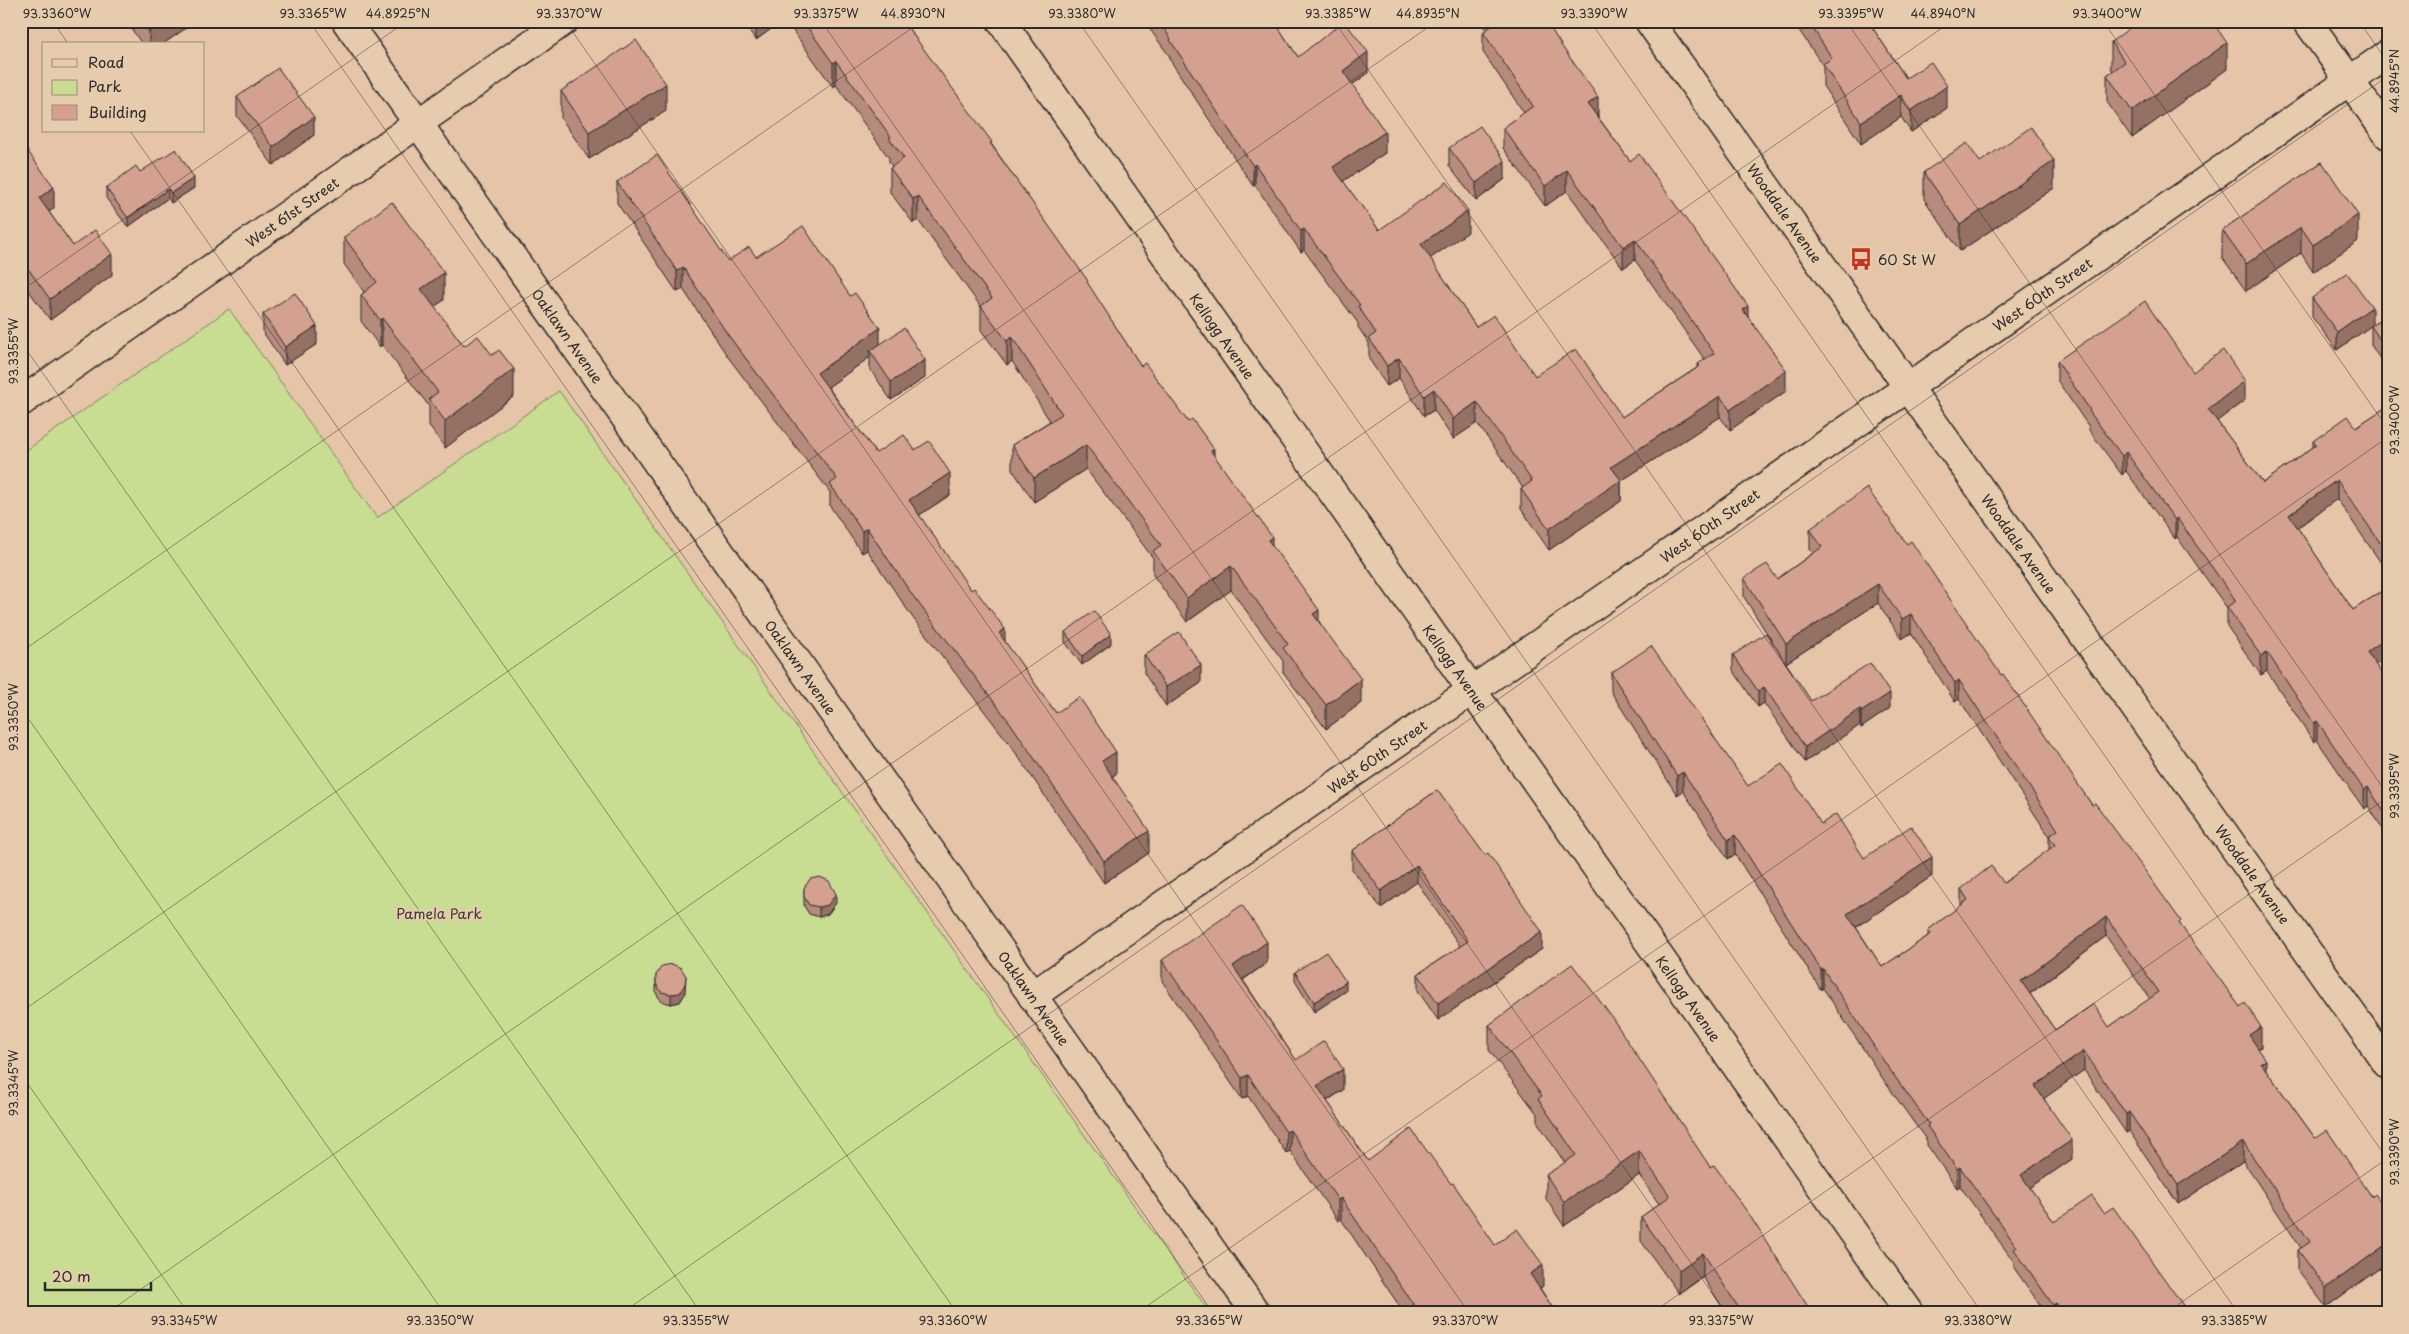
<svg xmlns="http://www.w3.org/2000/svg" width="2409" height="1334" viewBox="0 0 2409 1334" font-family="'Playpen Sans',sans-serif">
	<rect width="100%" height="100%" fill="#e5c4a8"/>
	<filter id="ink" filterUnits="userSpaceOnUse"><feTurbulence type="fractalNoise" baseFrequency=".02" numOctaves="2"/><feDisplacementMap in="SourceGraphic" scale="10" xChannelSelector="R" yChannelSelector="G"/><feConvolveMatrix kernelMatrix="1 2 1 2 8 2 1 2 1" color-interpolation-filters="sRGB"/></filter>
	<g filter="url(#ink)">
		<path fill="#c8dd92" stroke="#7a845e" d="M229 309 377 518 559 391 1210 1313H21V454Z"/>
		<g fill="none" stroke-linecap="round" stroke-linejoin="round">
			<defs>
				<g id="minor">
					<path id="s1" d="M346 21 1256 1313"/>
					<path id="s2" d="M1001 21 1910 1313"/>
					<path d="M2307 21 2388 135"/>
					<path id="s3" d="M21 402 564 21"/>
					<path id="s4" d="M1032 996 2388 54"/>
				</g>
				<g id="tertiary">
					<path id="s5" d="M1649 21 2388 1065"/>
				</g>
			</defs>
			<use href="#minor" stroke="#2b2b2b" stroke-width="31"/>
			<use href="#tertiary" stroke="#2b2b2b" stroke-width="31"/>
			<use href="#minor" stroke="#e6cbad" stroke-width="28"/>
			<use href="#tertiary" stroke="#e6cbad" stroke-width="28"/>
		</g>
		<g fill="#b68a7c" stroke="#2b2b2b" fill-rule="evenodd">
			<path d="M126 21H196L163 44H142Z"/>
			<path d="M742 21H782L756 40Z"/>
			<path d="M786 21H903L992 145 1088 285 1141 366 1188 422 1214 456 1272 546 1319 621 1361 703 1326 729 1283 672V661L1231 590 1187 622 1153 575V558L1086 469 1034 502 1012 469V445L1050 421 1012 361 1007 365 981 330V307L918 220 913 223 890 192V168L892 166 889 162V158L836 85 833 87Z"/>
			<path d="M1144 21H1274L1298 57 1368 73 1352 85 1385 153 1343 181 1379 230 1468 232 1430 258 1476 327 1535 376 1622 417 1698 367V364L1705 360 1635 260 1623 268 1567 191 1545 206 1503 148V128L1524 113 1483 52V32L1486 30 1480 21H1546L1598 117 1630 161 1748 316 1786 391 1730 430 1720 417 1621 481V501L1549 550 1521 509V489L1523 488 1477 423 1453 439 1434 410 1424 416 1399 378 1387 386 1369 359V343L1358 327V323L1304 250 1301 252 1255 185 1253 186 1170 60V57Z"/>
			<path d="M1793 21H1868L1906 78 1947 108 1911 132 1901 117 1861 144 1823 86V66Z"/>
			<path d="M2111 42 2227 69 2132 138 2107 102V75L2113 71 2111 68Z"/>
			<path d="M561 91 666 111 589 159 561 118Z"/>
			<path d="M237 97 314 135 273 165 237 116Z"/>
			<path d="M21 142 54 208 49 212 73 246 112 275 50 320 21 280Z"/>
			<path d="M1449 148 1505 179 1476 201 1449 166Z"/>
			<path d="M1980 162 2054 188 1960 251 1924 199V172Z"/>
			<path d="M2322 162 2358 241 2313 272 2301 253 2246 291 2222 257V230Z"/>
			<path d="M140 172 194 188 171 203 168 198 128 227 106 198V188Z"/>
			<path d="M617 182 728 261 756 257 880 344 925 378 891 400 870 369V357L828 387 876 453 915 450 950 495 919 515 1005 642 1056 713 1116 774 1112 776 1149 853 1104 883 1011 746 913 618 867 550 862 553 830 506V492L728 357 683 289 677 292 617 203Z"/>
			<path d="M344 237 444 300 434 307 464 346 514 396 445 448 429 426V406L382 345 380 347 361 321V295L364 292 344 264Z"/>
			<path d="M2312 298 2372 325 2337 350 2312 317Z"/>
			<path d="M263 314 317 344 285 365 263 332Z"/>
			<path d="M2388 315V371L2371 345V326Z"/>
			<path d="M2057 361 2193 372 2245 400 2217 421 2263 483 2313 447V441L2356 427 2388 406V573L2337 499 2297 527 2353 610 2388 587V656L2375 665 2388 683V837L2368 806 2364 809 2317 740 2314 742 2267 671 2261 675 2227 626V608L2177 537 2175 539 2126 471 2122 475 2089 430V427L2057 380Z"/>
			<path d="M1810 529 2001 675 2092 805 2181 926 2261 1047 2258 1049 2266 1070 2315 1138 2388 1212V1262L2326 1307 2298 1270V1250L2301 1248 2243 1161 2178 1204 2129 1131 2126 1133 2084 1070 2044 1098 2072 1159 2030 1188 2054 1222 2104 1213 2185 1313H2046L2014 1268V1262L1960 1186 1957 1188 1927 1145V1141L1885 1082 1823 988 1821 990 1735 854 1728 859 1683 791 1677 795 1611 692V673L1748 786 1821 824 1864 858 1932 876 1856 927 1882 967 1928 936V930L1961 906V889L2004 883 2049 850V836L1959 699 1955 702 1911 633 1902 639 1878 603 1786 663 1811 701 1890 708 1861 728 1860 725 1805 762 1764 703 1758 707 1733 670V655L1782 657 1744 597V578L1777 579 1813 553 1810 549ZM2106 936 2150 999 2109 1027 2055 1030 2030 994Z"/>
			<path d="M1065 632 1111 644 1082 665 1065 642Z"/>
			<path d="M1144 655 1201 683 1166 706 1144 673Z"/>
			<path d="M1437 790 1542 949 1438 1020 1418 991V974L1460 946 1417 882 1381 908 1352 869V851Z"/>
			<path d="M804 888 836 903 828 914 819 917 809 914 804 906Z"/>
			<path d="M1162 960 1267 963 1243 980 1296 1060 1343 1090 1327 1101 1368 1161 1495 1245 1543 1286 1540 1288 1556 1313H1404L1341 1219 1338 1221 1290 1151 1286 1153 1248 1096 1242 1099 1162 981Z"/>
			<path d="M1295 972 1346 991 1314 1012 1295 981Z"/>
			<path d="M656 975 685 994 680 1002 671 1004 661 1001 656 993Z"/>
			<path d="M1489 1025 1710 1167 1812 1313H1726L1703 1277 1679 1294 1641 1241V1217L1659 1204 1639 1175 1564 1226 1546 1199V1175L1565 1163 1538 1123V1115L1489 1050Z"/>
		</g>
		<g fill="#947065" stroke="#2b2b2b">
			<path d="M164 21H196L163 44H149V32Z"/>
			<path d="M756 21H782L756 40Z"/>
			<path d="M2227 43V69L2132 138V111Z"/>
			<path d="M1368 52V73L1343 92V71Z"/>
			<path d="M836 61V85L833 87V63Z"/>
			<path d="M666 84V111L589 159V132Z"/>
			<path d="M1947 86V108L1911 132V111Z"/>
			<path d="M1901 95V117L1861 144V122Z"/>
			<path d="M1598 97V117L1588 104Z"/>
			<path d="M314 117V135L273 165V147Z"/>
			<path d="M21 120H22L21 141Z"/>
			<path d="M1385 132V153L1333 188V167Z"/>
			<path d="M1505 161V179L1476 201V183Z"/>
			<path d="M2054 161V188L1960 251V225Z"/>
			<path d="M1255 164V185L1253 186V166Z"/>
			<path d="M1567 170V191L1545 206V186Z"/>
			<path d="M194 178V188L171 203V193Z"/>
			<path d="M54 187V208L39 219V198Z"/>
			<path d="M168 189V198L128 227V218Z"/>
			<path d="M918 196V220L913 223V199Z"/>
			<path d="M1468 211V232L1421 265V244Z"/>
			<path d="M2358 215V241L2313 272V245Z"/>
			<path d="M2301 227V253L2246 291V264Z"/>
			<path d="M1304 229V250L1301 252V231Z"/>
			<path d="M1635 239V260L1623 268V247Z"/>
			<path d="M112 254V275L50 320V299Z"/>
			<path d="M683 267V289L677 292V271Z"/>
			<path d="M444 273V300L421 316V289Z"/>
			<path d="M1748 306V327L1743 310Z"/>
			<path d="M2372 307V325L2337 350V332Z"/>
			<path d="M382 318V345L380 347V320Z"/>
			<path d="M317 326V344L285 365V347Z"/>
			<path d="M880 328V350L870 351V357L817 395V373Z"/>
			<path d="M1012 337V361L1007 365V341Z"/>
			<path d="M1399 358V378L1387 386V366Z"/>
			<path d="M925 360V378L891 400V382Z"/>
			<path d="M514 369V396L445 448V421Z"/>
			<path d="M1786 370V391L1730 430V410Z"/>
			<path d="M2245 381V400L2208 428V409Z"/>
			<path d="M1434 389V410L1424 416V396Z"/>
			<path d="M1720 396V417L1621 481V501L1549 550V529L1611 467Z"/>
			<path d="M1477 402V423L1453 439V419Z"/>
			<path d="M1086 445V469L1034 502V478Z"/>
			<path d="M1214 449V473L1211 451Z"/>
			<path d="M2126 452V471L2122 475V456Z"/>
			<path d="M950 473V495L909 522V500Z"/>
			<path d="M2337 480V499L2289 534V515Z"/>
			<path d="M2177 518V537L2175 539V520Z"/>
			<path d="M867 528V550L862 553V531Z"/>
			<path d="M1272 537V561L1268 540Z"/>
			<path d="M1231 566V590L1187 622V598Z"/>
			<path d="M1878 584V603L1786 663V644Z"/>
			<path d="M1319 610V634L1313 614Z"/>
			<path d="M1911 614V633L1902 639V619Z"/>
			<path d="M1005 629V651L999 633Z"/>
			<path d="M1111 634V644L1082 665V656Z"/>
			<path d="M2388 637V656L2367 671V652Z"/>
			<path d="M2267 652V671L2261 675V656Z"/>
			<path d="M1201 665V683L1166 706V687Z"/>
			<path d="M1361 679V703L1326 729V705Z"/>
			<path d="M1959 680V699L1955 702V683Z"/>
			<path d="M1764 687V703L1758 707V691Z"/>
			<path d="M1890 693V708L1861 728V712Z"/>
			<path d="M1860 709V725L1805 762V747Z"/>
			<path d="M2317 721V740L2314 742V723Z"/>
			<path d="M1116 752V774L1102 783V761Z"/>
			<path d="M1683 772V791L1677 795V776Z"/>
			<path d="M2368 787V806L2364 809V790Z"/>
			<path d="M1149 831V853L1104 883V861Z"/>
			<path d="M1735 835V854L1728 859V840Z"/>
			<path d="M1932 857V876L1847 933V914Z"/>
			<path d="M1417 865V882L1381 908V891Z"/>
			<path d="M836 894V903L828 914 819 917V907Z"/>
			<path d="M2106 917V936L2021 1000V981Z"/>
			<path d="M1542 932V949L1438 1020V1003Z"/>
			<path d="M1267 942V963L1233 986V966Z"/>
			<path d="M1823 969V988L1821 990V970Z"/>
			<path d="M686 976 685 994 680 1002 671 1004V994Z"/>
			<path d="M1346 982V991L1314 1012V1002Z"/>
			<path d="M2261 1027V1047L2249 1054V1035Z"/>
			<path d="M2084 1051V1070L2035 1105V1086Z"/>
			<path d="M2266 1060V1079L2261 1063Z"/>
			<path d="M1343 1069V1090L1317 1107V1086Z"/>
			<path d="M1248 1075V1096L1242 1099V1078Z"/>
			<path d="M2129 1112V1131L2126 1133V1114Z"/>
			<path d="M1290 1130V1151L1286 1153V1132Z"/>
			<path d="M2072 1140V1159L2021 1194V1175Z"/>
			<path d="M2243 1142V1161L2178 1204V1185Z"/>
			<path d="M1639 1151V1175L1564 1226V1202Z"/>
			<path d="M1960 1167V1186L1957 1188V1169Z"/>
			<path d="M1341 1198V1219L1338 1221V1200Z"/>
			<path d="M2388 1243V1262L2326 1307V1288Z"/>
			<path d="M1703 1253V1277L1679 1294V1270Z"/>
			<path d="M1543 1265V1286L1530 1295V1274Z"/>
			<path d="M2056 1303V1313H2053V1305Z"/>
			<path d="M2185 1308V1313H2180Z"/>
		</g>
		<g fill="#d4a090" stroke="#2b2b2b" fill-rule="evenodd">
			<path d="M141 21H164L149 32Z"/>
			<path d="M803 21H903L992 142 990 143 1088 281 1087 282 1141 366 1145 363 1188 422 1192 419 1214 449 1211 451 1272 537 1268 540 1319 610 1313 614 1361 679 1326 705 1283 648 1288 644 1231 566 1187 598 1153 551 1161 545 1086 445 1034 478 1012 445 1062 414 1012 337 1007 341 981 306 992 298 918 196 913 199 890 168 904 158 889 138 891 137 836 61 833 63Z"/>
			<path d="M1159 21H1274L1298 57 1344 21 1368 52 1343 71 1385 132 1333 167 1379 230 1447 182 1468 211 1421 244 1476 327 1494 315 1535 376 1576 349 1622 417 1700 366 1698 364 1714 353 1635 239 1623 247 1567 170 1545 186 1503 128 1533 106 1483 32 1496 23 1495 21H1546L1563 48 1598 97 1588 104 1630 161 1639 154 1748 306 1743 310 1786 370 1730 410 1720 396 1611 467 1621 480 1549 529 1521 489 1532 481 1477 402 1453 419 1434 389 1424 396 1399 358 1387 366 1369 338 1376 333 1358 306 1360 305 1304 229 1301 231 1255 164 1253 166 1170 40 1171 39Z"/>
			<path d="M1808 21H1868L1906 78 1931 62 1947 86 1911 111 1901 95 1861 122 1823 64 1832 58Z"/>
			<path d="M2139 21H2212L2227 43 2132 111 2107 75 2125 62 2111 42Z"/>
			<path d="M636 40 666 84 589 132 561 91Z"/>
			<path d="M278 68 314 117 273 147 237 97Z"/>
			<path d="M1480 126 1505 161 1476 183 1449 148Z"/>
			<path d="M2031 127 2054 161 1960 225 1924 172 1967 143 1980 162Z"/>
			<path d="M21 142 54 187 39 198 73 246 95 230 112 254 50 299 21 259Z"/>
			<path d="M176 149 194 178 171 193 168 189 128 218 106 188 136 166 140 172Z"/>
			<path d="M657 155 728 261 749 247 756 257 803 226 850 296 855 293 880 328 817 373 876 453 904 435 915 450 929 441 950 473 909 500 971 590 974 588 1005 629 999 633 1056 713 1079 697 1116 752 1102 761 1149 831 1104 861 1011 724 913 596 867 528 862 531 830 484 837 479 728 335 683 267 677 271 617 182Z"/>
			<path d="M2322 162 2358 215 2313 245 2301 227 2246 264 2222 230Z"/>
			<path d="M392 202 444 273 421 289 464 346 478 336 492 355 499 350 514 369 445 421 429 399 438 392 382 318 380 320 361 295 377 282 344 237Z"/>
			<path d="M2347 273 2372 307 2337 332 2312 298Z"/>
			<path d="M295 293 317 326 285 347 263 314Z"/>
			<path d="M2145 301 2193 372 2223 350 2245 381 2208 409 2263 483 2316 445 2313 441 2348 416 2356 427 2388 406V554L2337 480 2289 515 2353 610 2388 587V637L2367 652 2388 683V818L2368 787 2364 790 2317 721 2314 723 2267 652 2261 656 2227 607 2236 601 2177 518 2175 520 2126 452 2122 456 2089 411 2090 410 2057 361Z"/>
			<path d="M2388 315V352L2371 326Z"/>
			<path d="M904 328 925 360 891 382 870 351Z"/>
			<path d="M1867 488 1907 544 1911 541 2001 675 2003 674 2092 805 2095 803 2143 868 2181 921 2179 923 2240 1007 2245 1003 2261 1027 2249 1035 2266 1060 2261 1063 2315 1138 2327 1130 2372 1197 2375 1194 2388 1212V1243L2326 1288 2298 1250 2310 1242 2243 1142 2178 1185 2129 1112 2126 1114 2084 1051 2035 1086 2072 1140 2021 1175 2054 1222 2092 1196 2104 1213 2113 1207 2185 1308 2180 1313H2063L2056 1303 2053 1305 2014 1249 2017 1247 1960 1167 1957 1169 1927 1126 1929 1124 1885 1063 1823 969 1821 970 1735 835 1728 840 1683 772 1677 776 1611 673 1651 646 1748 786 1782 764 1821 824 1836 814 1864 858 1911 826 1932 857 1847 914 1882 967 1931 934 1928 930 1968 900 1961 889 1991 866 2004 883 2055 845 2049 836 2058 830 1959 680 1955 683 1911 614 1902 619 1878 584 1786 644 1744 578 1767 564 1777 579 1822 547 1810 529ZM2106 917 2159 992 2109 1027 2094 1004 2055 1030 2021 981Z"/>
			<path d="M1094 611 1111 634 1082 656 1065 632Z"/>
			<path d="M1179 632 1201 665 1166 687 1144 655Z"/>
			<path d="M1766 633 1811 701 1870 663 1890 693 1861 712 1860 709 1805 747 1764 687 1758 691 1733 655Z"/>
			<path d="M1437 790 1485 855 1488 853 1542 932 1438 1003 1418 974 1468 941 1417 865 1381 891 1352 851Z"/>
			<path d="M820 877 829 881 836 894 828 905 819 907 809 905 804 897V888L810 879Z"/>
			<path d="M1242 905 1267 942 1233 966 1296 1060 1324 1041 1343 1069 1317 1086 1368 1161 1411 1129 1451 1184 1453 1183 1495 1245 1517 1229 1543 1265 1530 1274 1556 1313H1419L1341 1198 1338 1200 1290 1130 1286 1132 1248 1075 1242 1078 1162 960Z"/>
			<path d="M1326 952 1346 982 1314 1002 1295 972Z"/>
			<path d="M672 964 681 968 686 976 685 984 680 993 671 994 661 992 656 984V975L662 966Z"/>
			<path d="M1572 964 1611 1016 1710 1167 1714 1165 1750 1216 1812 1313H1742L1703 1253 1679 1270 1641 1217 1670 1196 1639 1151 1564 1202 1546 1175 1576 1155 1538 1099 1542 1096 1489 1025Z"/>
			<path d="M2234 1305 2239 1313H2221Z"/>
		</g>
	</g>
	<path fill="none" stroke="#2b2b2b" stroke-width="1" stroke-opacity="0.45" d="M53 21 68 44M309 21 1213 1313M565 21 1469 1313M821 21 1726 1313M1078 21 1982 1313M1334 21 2238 1313M1590 21 2388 1160M1846 21 2388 795M2103 21 2388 429M2359 21 2388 63M130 131 957 1313M21 291 407 21M21 342 701 1313M21 652 922 21M21 708 444 1313M21 1012 1437 21M21 1074 188 1313M107 1313 1952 21M622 1313 2388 76M1137 1313 2388 437M1652 1313 2388 797M2166 1313 2388 1158"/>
	<defs>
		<symbol id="bus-bare" viewBox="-9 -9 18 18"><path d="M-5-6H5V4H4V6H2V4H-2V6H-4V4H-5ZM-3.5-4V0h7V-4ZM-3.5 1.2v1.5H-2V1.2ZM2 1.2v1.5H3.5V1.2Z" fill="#c8321e" stroke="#e6cbad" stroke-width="2.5" paint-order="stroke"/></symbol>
	</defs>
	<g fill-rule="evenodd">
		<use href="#bus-bare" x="1845" y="243" width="32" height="32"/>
	</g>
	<g text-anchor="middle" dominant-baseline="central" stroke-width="4.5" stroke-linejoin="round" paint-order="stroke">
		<g font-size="14" fill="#2b2b2b" stroke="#e6cbad">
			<text stroke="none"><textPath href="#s3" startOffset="331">West 61st Street</textPath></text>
			<text stroke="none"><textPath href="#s5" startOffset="235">Wooddale Avenue</textPath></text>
			<text stroke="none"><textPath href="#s4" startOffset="1230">West 60th Street</textPath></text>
			<text stroke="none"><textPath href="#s2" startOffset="385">Kellogg Avenue</textPath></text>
			<text stroke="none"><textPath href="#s1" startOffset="385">Oaklawn Avenue</textPath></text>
			<text stroke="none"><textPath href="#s4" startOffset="825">West 60th Street</textPath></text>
			<text stroke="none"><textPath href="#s5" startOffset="640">Wooddale Avenue</textPath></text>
			<text stroke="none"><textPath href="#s2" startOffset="790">Kellogg Avenue</textPath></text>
			<text stroke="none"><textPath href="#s1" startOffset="790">Oaklawn Avenue</textPath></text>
			<text stroke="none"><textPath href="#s4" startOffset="420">West 60th Street</textPath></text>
			<text stroke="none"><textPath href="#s5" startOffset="1045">Wooddale Avenue</textPath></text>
			<text stroke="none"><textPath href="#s2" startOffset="1195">Kellogg Avenue</textPath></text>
			<text stroke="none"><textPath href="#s1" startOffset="1195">Oaklawn Avenue</textPath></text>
		</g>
		<g font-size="14" fill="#2b2b2b" stroke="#e6cbad" text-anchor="start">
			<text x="1878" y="259">60 St W</text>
		</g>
		<g font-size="14" fill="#3b3d35" stroke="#e6cbad">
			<text x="439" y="913">Pamela Park</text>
		</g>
	</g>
	<rect width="2409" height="1334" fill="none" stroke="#e6cbad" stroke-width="55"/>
	<rect x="42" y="42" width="162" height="90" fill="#e6cbad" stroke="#9b8b79"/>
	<rect x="52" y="59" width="25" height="8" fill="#e6cbad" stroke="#9b8b79"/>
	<text x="88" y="68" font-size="15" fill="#2b2b2b">Road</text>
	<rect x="52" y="80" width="25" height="15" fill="#c8dd92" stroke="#9b8b79"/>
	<text x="88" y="92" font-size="15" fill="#2b2b2b">Park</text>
	<rect x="52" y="105" width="25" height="15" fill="#d4a090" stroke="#9b8b79"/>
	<text x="88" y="118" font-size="15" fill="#2b2b2b">Building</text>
	<path d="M45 1282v8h106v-8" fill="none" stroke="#2b2b2b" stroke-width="2.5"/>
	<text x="52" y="1282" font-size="15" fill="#2b2b2b" stroke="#e6cbad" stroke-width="4" paint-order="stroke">20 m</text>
	<rect x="28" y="28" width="2354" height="1278" fill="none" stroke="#2b2b2b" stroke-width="2"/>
	<g font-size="12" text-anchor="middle" fill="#2b2b2b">
		<text x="57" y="18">93.3360°W</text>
		<text x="313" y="18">93.3365°W</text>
		<text x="398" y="18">44.8925°N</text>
		<text x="569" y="18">93.3370°W</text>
		<text x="826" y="18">93.3375°W</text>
		<text x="913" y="18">44.8930°N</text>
		<text x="1082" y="18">93.3380°W</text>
		<text x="1338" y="18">93.3385°W</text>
		<text x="1428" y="18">44.8935°N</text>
		<text x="1594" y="18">93.3390°W</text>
		<text x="1851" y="18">93.3395°W</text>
		<text x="1943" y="18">44.8940°N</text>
		<text x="2107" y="18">93.3400°W</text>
		<text transform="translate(2395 81) rotate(-90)" y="4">44.8945°N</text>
		<text transform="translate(14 351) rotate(-90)" y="4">93.3355°W</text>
		<text transform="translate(2395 420) rotate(-90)" y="4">93.3400°W</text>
		<text transform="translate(14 717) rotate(-90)" y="4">93.3350°W</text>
		<text transform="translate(2395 786) rotate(-90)" y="4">93.3395°W</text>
		<text transform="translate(14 1083) rotate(-90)" y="4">93.3345°W</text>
		<text transform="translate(2395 1152) rotate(-90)" y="4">93.3390°W</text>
		<text x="184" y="1325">93.3345°W</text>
		<text x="440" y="1325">93.3350°W</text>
		<text x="696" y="1325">93.3355°W</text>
		<text x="953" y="1325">93.3360°W</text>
		<text x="1209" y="1325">93.3365°W</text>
		<text x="1465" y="1325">93.3370°W</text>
		<text x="1721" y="1325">93.3375°W</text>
		<text x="1978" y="1325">93.3380°W</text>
		<text x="2234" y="1325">93.3385°W</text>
	</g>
</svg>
